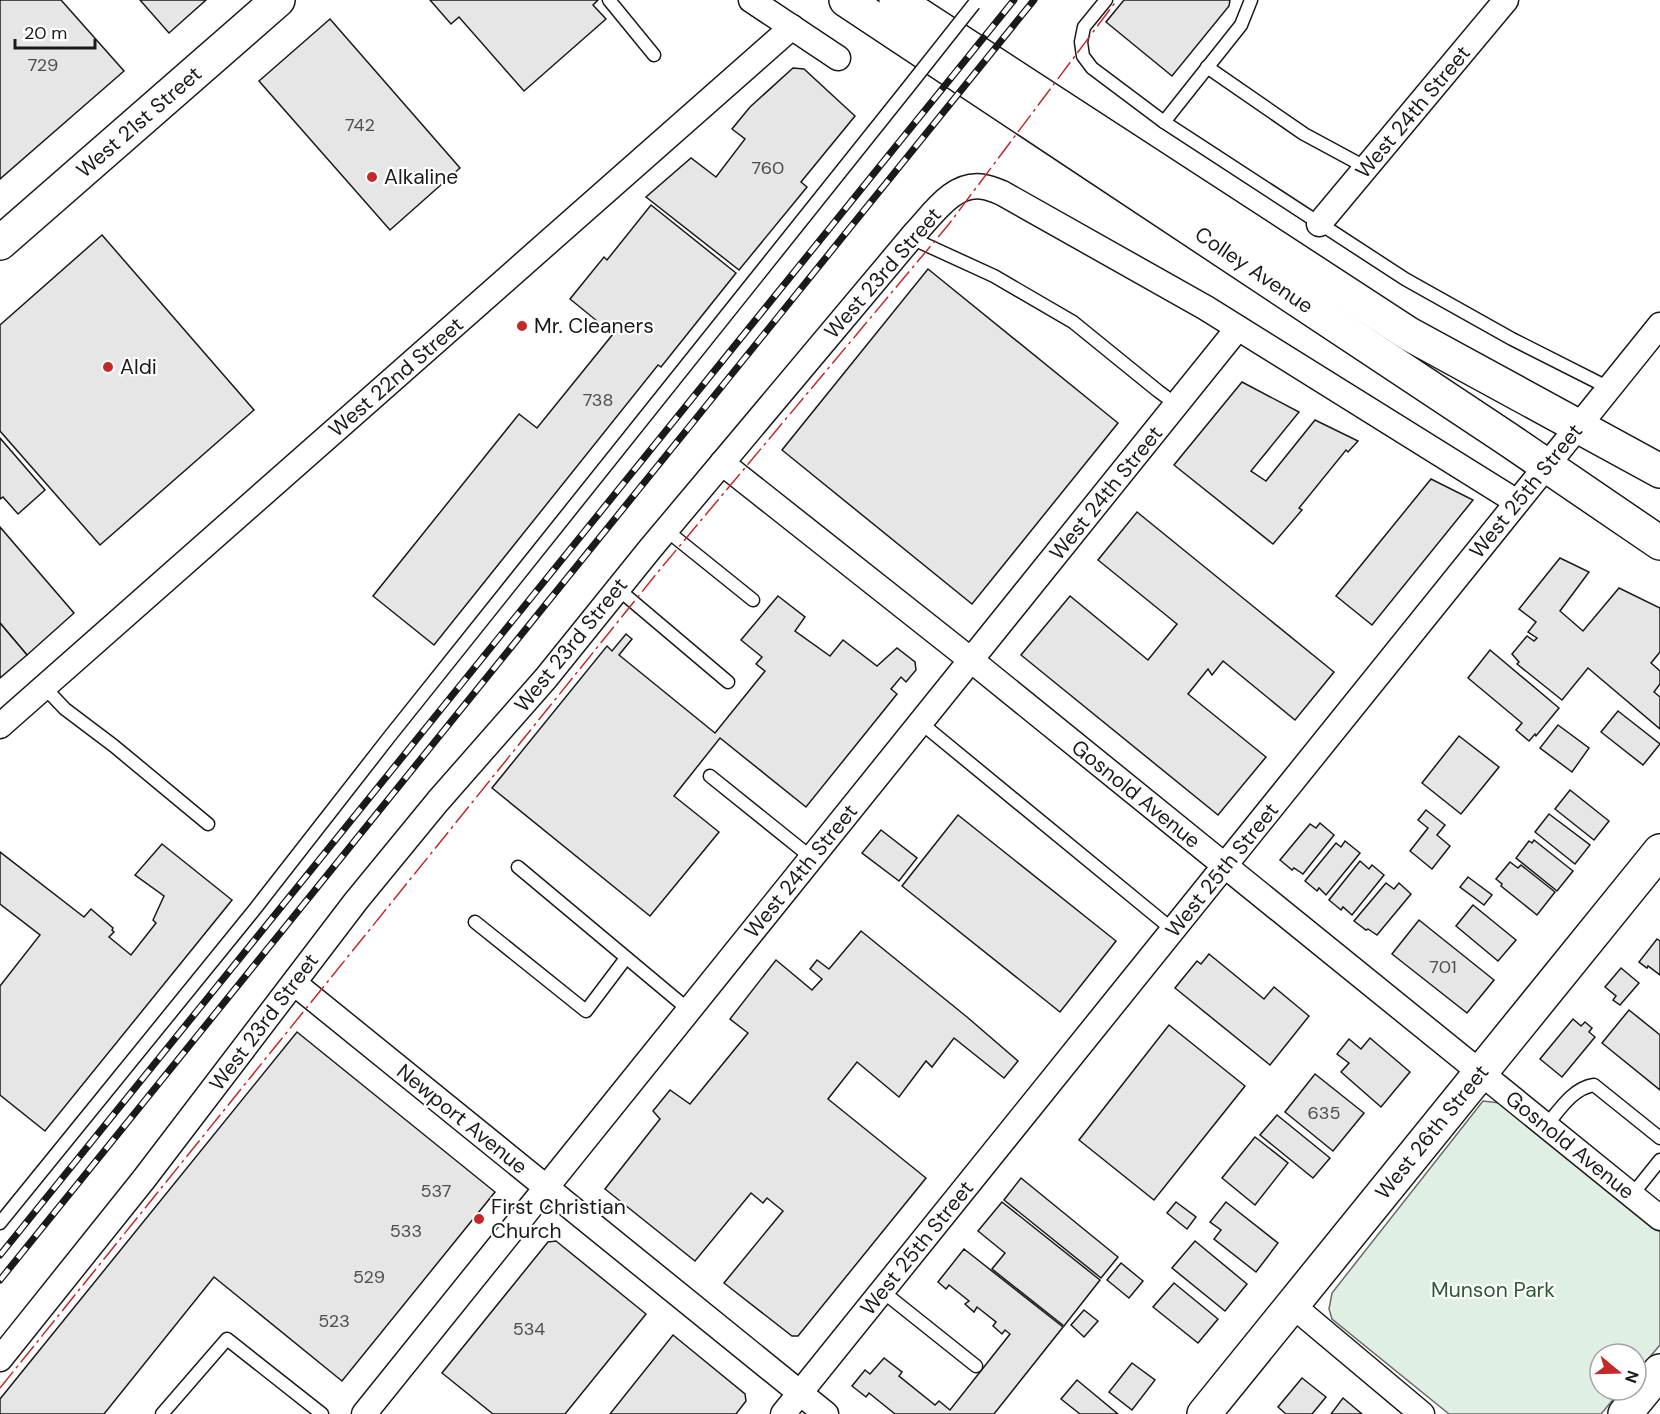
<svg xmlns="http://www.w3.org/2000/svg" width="1660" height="1414" viewBox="0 0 1660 1414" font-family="'DM Sans',sans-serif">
	<rect width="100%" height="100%" fill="#fff"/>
	<path fill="#e0efe3" stroke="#6a6a6a" stroke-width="1.5" d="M1483 1101 1500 1103 1660 1232V1345L1636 1373V1354H1600V1390H1621L1601 1414H1449L1332 1319 1329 1309 1332 1293Z"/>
	<g fill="#e6e6e6" stroke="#1a1a1a" stroke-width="1.5">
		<path d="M0 0H61L124 71 0 179Z"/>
		<path d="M140 0H206L169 33Z"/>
		<path d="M430 0H598L593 5 606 19 524 91 459 17 451 24Z"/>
		<path d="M1124 0H1230L1229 6 1172 76 1106 22Z"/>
		<path d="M330 19 460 168 390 230 259 81Z"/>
		<path d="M793 68 804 69 855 116 801 182 807 187 739 270 646 197 691 158 716 177 745 139 732 129 750 107Z"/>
		<path d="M651 205 736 273 661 367 658 365 434 645 373 596 519 414 537 428 613 334 570 299 604 257 607 260Z"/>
		<path d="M102 235 254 410 100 545 0 431V325Z"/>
		<path d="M928 269 1118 423 972 604 782 450Z"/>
		<path d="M1242 382 1299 412 1251 471 1266 481 1315 420 1358 441 1348 452 1346 450 1299 508 1302 510 1273 544 1174 465Z"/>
		<path d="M0 438 45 490 18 514 3 497 0 499Z"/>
		<path d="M1431 479 1473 500 1372 625 1336 596Z"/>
		<path d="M1137 512 1334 672 1295 720 1223 661 1212 675 1208 669 1188 694 1266 757 1218 815 1021 655 1070 596 1148 660 1177 624 1098 560Z"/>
		<path d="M0 527 74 613 27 655 0 623Z"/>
		<path d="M1560 558 1589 572 1560 611 1583 631 1619 588 1660 608V652L1651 663 1660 671V684L1654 692 1660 697V729L1588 668 1562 700 1517 664 1519 662 1512 654 1527 636 1534 641 1537 638 1528 632 1536 622 1519 609Z"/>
		<path d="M778 596 805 617 795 631 830 656 843 640 877 666 897 648 915 662 916 670 906 682 901 677 891 689 897 694 806 807 720 738 674 796 719 832 650 916 492 788 607 646 612 651 626 634 632 639 619 655 715 733 765 671 756 664 762 657 741 640Z"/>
		<path d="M0 623 27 655 0 678Z"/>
		<path d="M1490 650 1559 708 1536 736 1535 734 1529 741 1516 730 1522 723 1468 678Z"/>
		<path d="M1618 711 1660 744 1643 765 1601 732Z"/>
		<path d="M1558 725 1589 748 1572 772 1540 748Z"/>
		<path d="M1459 736 1499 767 1461 814 1422 783Z"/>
		<path d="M1570 790 1609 821 1594 840 1555 809Z"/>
		<path d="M1426 810 1445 825 1437 835 1450 846 1432 869 1410 851 1428 828 1418 820Z"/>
		<path d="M1549 814 1590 845 1575 864 1535 832Z"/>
		<path d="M958 815 1116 941 1060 1012 902 886Z"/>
		<path d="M1320 823 1334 835 1303 874 1294 868 1292 870 1280 860 1310 824 1316 828Z"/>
		<path d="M881 830 917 858 899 881 862 853Z"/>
		<path d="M1534 840 1573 871 1557 891 1516 858 1529 841 1532 843Z"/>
		<path d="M1345 841 1360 853 1326 895 1319 888 1317 891 1305 881 1336 843 1341 847Z"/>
		<path d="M162 844 232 900 45 1131 0 1095V986L40 935 0 904V852L84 917 91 909 113 928 112 930 114 932 109 937 131 955 156 923 153 920 164 896 135 875Z"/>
		<path d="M1360 861 1369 869 1372 865 1384 875 1352 915 1343 907 1341 910 1329 900Z"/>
		<path d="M1510 862 1518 868 1521 865 1555 892 1537 915 1501 886 1502 884 1496 879Z"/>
		<path d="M1468 877 1492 895 1484 905 1460 887Z"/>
		<path d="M1386 883 1394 889 1399 883 1411 894 1377 935 1368 929 1366 930 1354 921Z"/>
		<path d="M1473 905 1516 940 1498 961 1456 926Z"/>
		<path d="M1419 920 1494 980 1467 1013 1392 954Z"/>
		<path d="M861 931 967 1017 1018 1061 1004 1078 954 1038 932 1067 926 1061 899 1097 857 1062 828 1099 926 1178 798 1336H792L724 1283 783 1211 767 1198 763 1203 751 1193 695 1261 605 1189 660 1119 653 1111 670 1090 690 1104 748 1033 730 1019 776 960 812 990 822 979 810 969 817 960 829 969Z"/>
		<path d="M1657 939 1660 941V975L1648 966 1647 968 1639 962Z"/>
		<path d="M1209 954 1264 999 1274 987 1309 1016 1270 1065 1175 988 1197 961 1201 964Z"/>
		<path d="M1621 968 1639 983 1620 1005 1613 1000 1616 996 1605 987Z"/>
		<path d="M1629 1010 1660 1035V1090L1602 1043Z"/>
		<path d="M1573 1019 1581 1026 1585 1022 1592 1028 1589 1032 1595 1037 1562 1077 1540 1059Z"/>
		<path d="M1169 1025 1245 1086 1154 1200 1079 1140Z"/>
		<path d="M297 1032 495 1192 342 1381 214 1277 104 1414H0V1399Z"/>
		<path d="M1370 1038 1410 1072 1381 1107 1341 1072 1349 1063 1337 1054 1349 1039 1361 1049Z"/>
		<path d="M1315 1074 1364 1113 1333 1151 1285 1112Z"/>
		<path d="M1277 1115 1330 1158 1313 1178 1260 1135Z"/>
		<path d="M1255 1137 1288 1163 1255 1205 1222 1178Z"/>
		<path d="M1021 1178 1118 1257 1101 1278 1004 1200Z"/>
		<path d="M1002 1202 1100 1280 1064 1326 992 1269 1005 1253 978 1231Z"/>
		<path d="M1176 1202 1196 1217 1187 1229 1167 1213Z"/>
		<path d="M1226 1202 1278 1243 1256 1272 1214 1239 1221 1230 1210 1222Z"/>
		<path d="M556 1241 646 1314 565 1414H493L442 1373 548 1242Z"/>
		<path d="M1195 1241 1247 1284 1225 1311 1172 1268Z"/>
		<path d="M964 1249 1063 1327 994 1414H895L869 1393 866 1397 852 1386 865 1370 870 1374 884 1358 902 1372 899 1376 935 1405 939 1401 950 1410 1010 1334 1005 1330 1002 1334 993 1326 996 1322 977 1307 974 1312 965 1304 969 1301 949 1285 946 1289 938 1282Z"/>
		<path d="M1121 1263 1143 1281 1129 1298 1107 1280Z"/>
		<path d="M1174 1283 1218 1319 1198 1343 1153 1307Z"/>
		<path d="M1084 1310 1098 1321 1084 1337 1071 1325Z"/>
		<path d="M673 1335 745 1394 746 1401 736 1414H610Z"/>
		<path d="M1132 1363 1155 1380 1132 1410 1109 1392Z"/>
		<path d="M1302 1378 1326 1397 1312 1414H1286L1278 1407Z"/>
		<path d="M1077 1380 1118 1414H1080L1061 1399Z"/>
		<path d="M1343 1398 1362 1414H1331Z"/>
	</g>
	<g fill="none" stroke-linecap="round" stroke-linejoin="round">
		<defs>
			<g id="service">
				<path d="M609 0 654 55"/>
				<path d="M1106 0 1084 27 1081 42 1083 56 1092 68 1164 122 1405 279 1512 339 1609 388"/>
				<path d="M1207 67 1304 134 1367 168"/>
				<path d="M1164 122 1241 25 1251 0"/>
				<path d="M911 238 994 276 1073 322 1158 391 1177 405"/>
				<path d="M666 530 753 600"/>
				<path d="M618 589 728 682"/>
				<path d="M44 687 65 709 114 746 208 824"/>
				<path d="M921 723 1173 930"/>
				<path d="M710 776 812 858"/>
				<path d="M518 867 689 1010"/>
				<path d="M475 922 586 1011 626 958"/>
				<path d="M1546 1126C1560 1109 1573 1088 1594 1085L1660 1138"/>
				<path d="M1632 1195 1660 1160"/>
				<path d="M0 1223 255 909 390 736 906 90"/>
				<path d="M882 1291 976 1366"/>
				<path d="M162 1414 227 1339 322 1414"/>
			</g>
			<g id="minor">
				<path d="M751 0 838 58"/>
				<path d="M1319 224 1506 0"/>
				<path d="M722 463 971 660 1660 1218"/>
				<path d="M0 726 792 27"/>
				<path d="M294 983 826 1414"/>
				<path d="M1292 1305 1422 1414"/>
				<path d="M0 1359 144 1179 356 901 438 801 546 678 650 549 915 233C933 214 954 181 984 187 990 188 997 191 1002 193L1206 308 1517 502"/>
				<path d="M364 1414 1238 328"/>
				<path d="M783 1414 1660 325"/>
			</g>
			<g id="secondary">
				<path d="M846 0 1506 438 1660 543"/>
				<path d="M896 0 1409 334 1660 471"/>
				<path d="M0 243 278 0"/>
			</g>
			<g id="primary">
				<path d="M1204 1414 1660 851"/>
				<path d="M1625 1414 1660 1371"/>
			</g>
		</defs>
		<use href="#service" stroke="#1a1a1a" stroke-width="15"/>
		<use href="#minor" stroke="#1a1a1a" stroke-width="27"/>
		<use href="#secondary" stroke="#1a1a1a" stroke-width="36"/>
		<use href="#primary" stroke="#1a1a1a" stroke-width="36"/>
		<use href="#service" stroke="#fff" stroke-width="12"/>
		<use href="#minor" stroke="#fff" stroke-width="24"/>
		<use href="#secondary" stroke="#fff" stroke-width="33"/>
		<use href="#primary" stroke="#fff" stroke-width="33"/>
		<defs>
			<g id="rail">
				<path d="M0 1255 1014 0"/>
				<path d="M0 1280 1034 0"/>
			</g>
		</defs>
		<use href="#rail" stroke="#1a1a1a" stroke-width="7"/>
		<use href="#rail" stroke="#fff" stroke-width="4.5" stroke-dasharray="14" stroke-linecap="butt"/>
		<defs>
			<path id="service-bridge" d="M906 90 974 4"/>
		</defs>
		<use href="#service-bridge" stroke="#1a1a1a" stroke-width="15" stroke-linecap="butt"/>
		<use href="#service-bridge" stroke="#fff" stroke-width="12"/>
		<path stroke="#c62828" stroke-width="1.5" stroke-dasharray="21 4.5 3 4.5" stroke-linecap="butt" d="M0 1388 662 567 949 224 1117 0"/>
	</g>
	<g fill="#c62828" stroke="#fff" stroke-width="2">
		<circle cx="372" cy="177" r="6"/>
		<circle cx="522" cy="326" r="6"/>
		<circle cx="108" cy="367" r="6"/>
		<circle cx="479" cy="1219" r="6"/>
	</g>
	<g text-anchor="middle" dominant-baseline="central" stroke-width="4.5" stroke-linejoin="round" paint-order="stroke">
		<g font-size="18" fill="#4d4d4d">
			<text x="43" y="65">729</text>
			<text x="360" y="125">742</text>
			<text x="768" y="168">760</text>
			<text x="598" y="400">738</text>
			<text x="1443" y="967">701</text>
			<text x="1324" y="1113">635</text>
			<text x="436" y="1191">537</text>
			<text x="406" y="1231">533</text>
			<text x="369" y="1277">529</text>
			<text x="334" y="1321">523</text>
			<text x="529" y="1329">534</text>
		</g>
		<g font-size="21" fill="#1a1a1a" stroke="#fff">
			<text transform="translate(1413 112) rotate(-50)">West 24th Street</text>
			<text transform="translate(139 122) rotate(-41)">West 21st Street</text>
			<text transform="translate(1254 270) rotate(34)">Colley Avenue</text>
			<text transform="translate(883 273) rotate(-49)">West 23rd Street</text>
			<text transform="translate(396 377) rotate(-41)">West 22nd Street</text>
			<text transform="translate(1526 491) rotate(-51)">West 25th Street</text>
			<text transform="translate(1106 493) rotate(-51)">West 24th Street</text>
			<text transform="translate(571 645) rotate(-51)">West 23rd Street</text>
			<text transform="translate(1136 794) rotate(39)">Gosnold Avenue</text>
			<text transform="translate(1222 870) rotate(-51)">West 25th Street</text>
			<text transform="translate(801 871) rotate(-51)">West 24th Street</text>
			<text transform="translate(264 1022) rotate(-53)">West 23rd Street</text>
			<text transform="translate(462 1119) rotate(39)">Newport Avenue</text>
			<text transform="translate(1432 1132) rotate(-51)">West 26th Street</text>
			<text transform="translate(1570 1145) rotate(39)">Gosnold Avenue</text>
			<text transform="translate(917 1248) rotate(-51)">West 25th Street</text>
		</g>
		<g font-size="21" fill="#1a1a1a" stroke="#fff" text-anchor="start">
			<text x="384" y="177">Alkaline</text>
			<text x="534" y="326">Mr. Cleaners</text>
			<text x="120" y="367">Aldi</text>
			<text x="491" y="1207">First Christian<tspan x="491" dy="24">Church</tspan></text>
		</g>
		<g font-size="21" fill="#2b5a34" stroke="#fff">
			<text x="1493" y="1290">Munson Park</text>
		</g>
	</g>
	<g transform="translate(1618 1372) rotate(109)"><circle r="28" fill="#ffffff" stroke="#a3a3a3" stroke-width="1.5"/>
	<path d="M0-4.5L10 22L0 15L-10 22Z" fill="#c62828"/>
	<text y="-9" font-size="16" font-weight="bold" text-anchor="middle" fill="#1a1a1a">N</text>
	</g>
	<path d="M15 39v9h80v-9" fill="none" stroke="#1a1a1a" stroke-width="3"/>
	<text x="24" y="39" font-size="18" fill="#1a1a1a" stroke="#ffffff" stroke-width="4.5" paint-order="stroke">20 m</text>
</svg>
